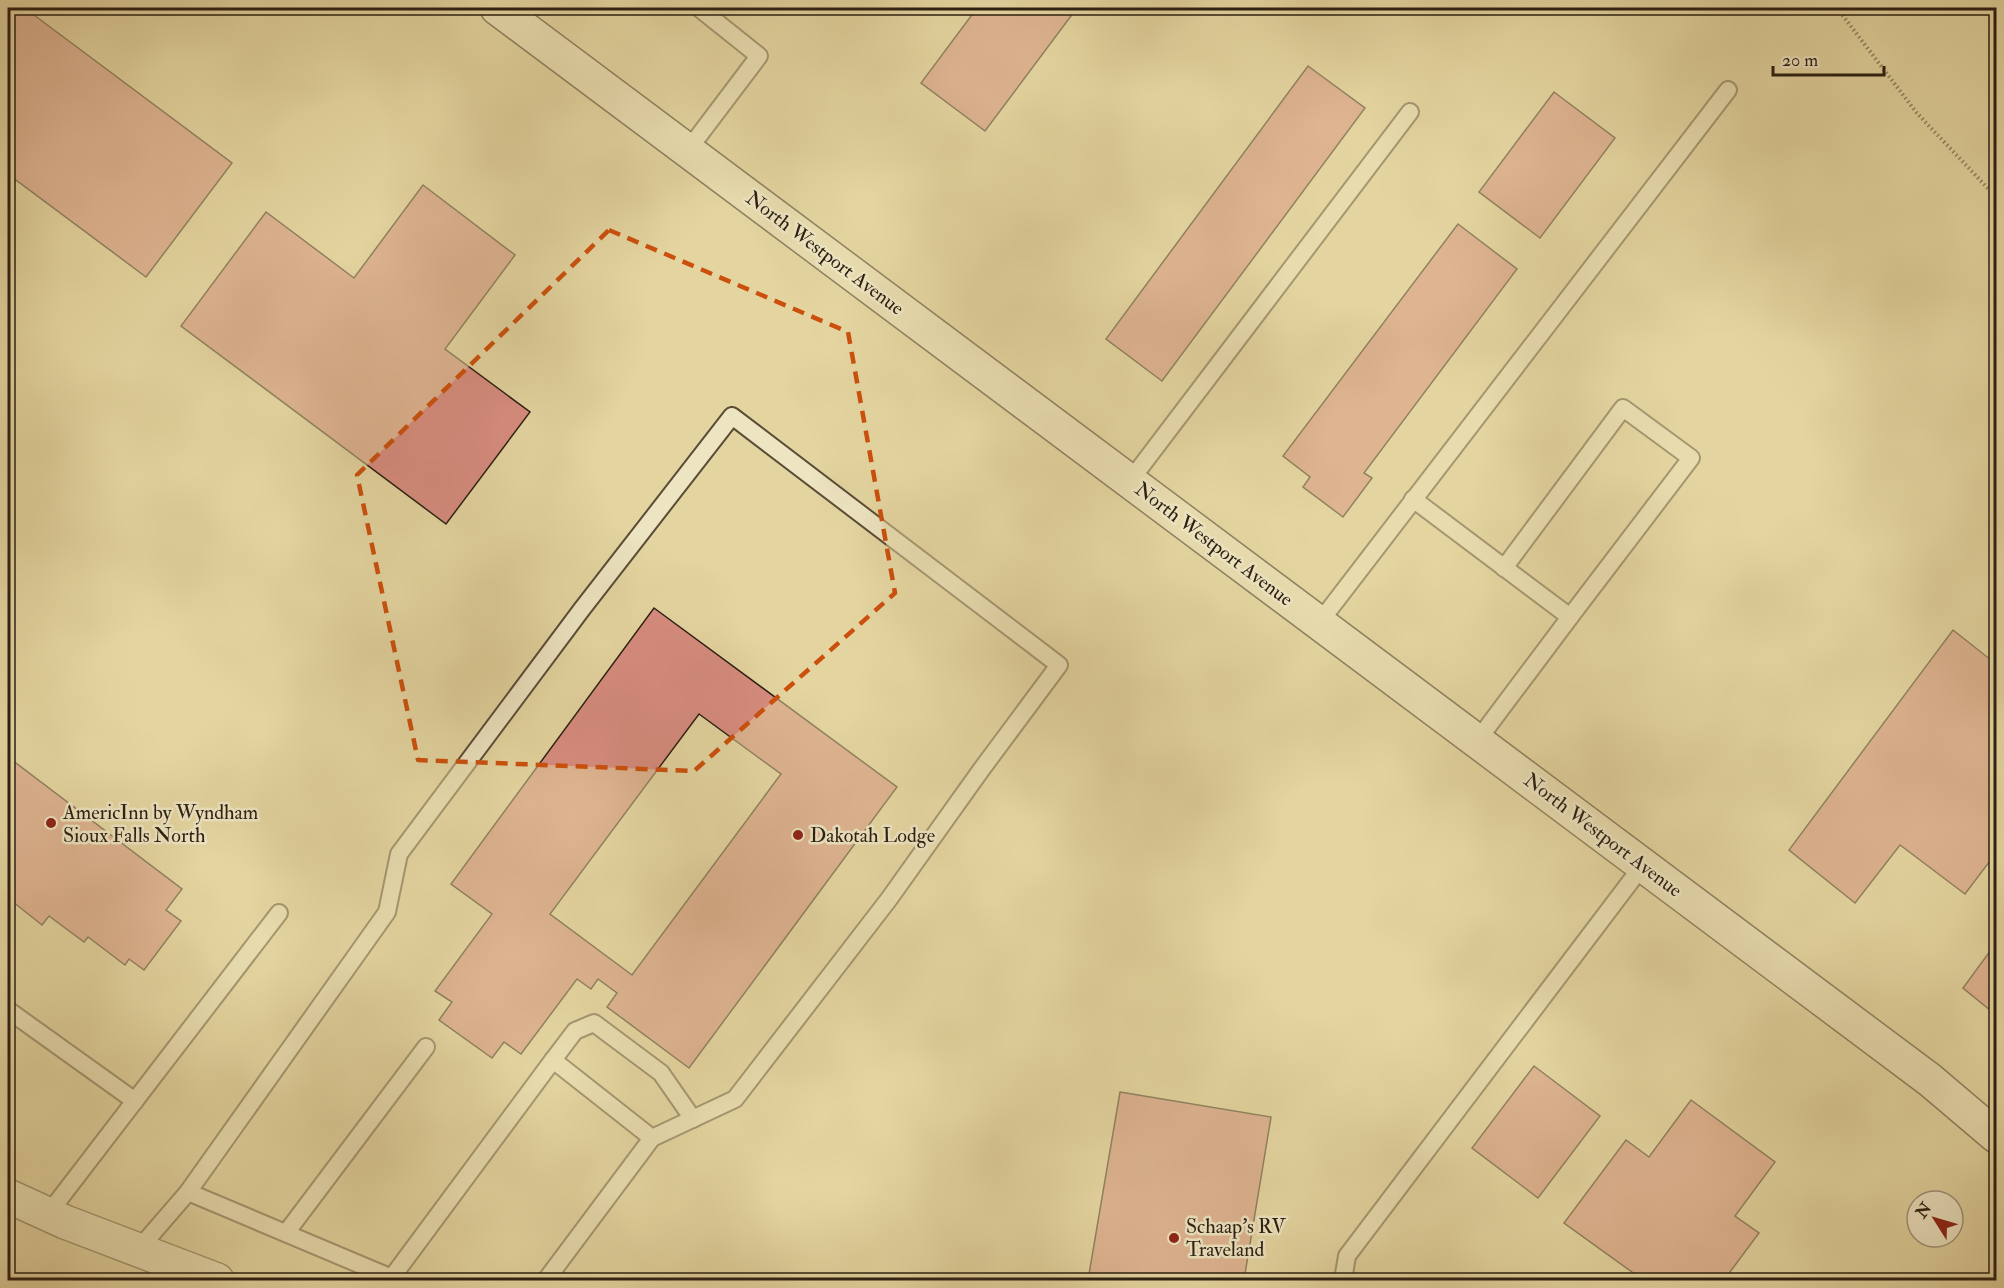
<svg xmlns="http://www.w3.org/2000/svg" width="2004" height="1288" viewBox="0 0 2004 1288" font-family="'IM FELL Double Pica',serif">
	<rect width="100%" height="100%" fill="#e4d5a0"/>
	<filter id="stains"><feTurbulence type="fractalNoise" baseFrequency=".00333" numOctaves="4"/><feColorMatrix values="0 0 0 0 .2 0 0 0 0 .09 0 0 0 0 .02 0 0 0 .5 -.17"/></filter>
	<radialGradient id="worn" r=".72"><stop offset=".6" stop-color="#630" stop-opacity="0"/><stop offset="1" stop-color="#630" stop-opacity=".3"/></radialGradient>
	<g fill="#d78c7f" stroke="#2b1f12" stroke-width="1.5" fill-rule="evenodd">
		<path d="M8 8H40L34 15 232 163 146 277 8 174Z"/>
		<path d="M977 8H1077L985 131 921 83Z"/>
		<path d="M1308 66 1365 108 1162 381 1106 339Z"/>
		<path d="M1554 92 1615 138 1540 238 1479 192Z"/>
		<path d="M423 185 515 255 445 349 530 412 446 524 181 326 266 212 354 278Z"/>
		<path d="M1458 224 1517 269 1364 473 1372 478 1343 517 1303 487 1310 477 1283 456Z"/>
		<path d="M654 608 897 787 689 1068 607 1007 617 993 598 979 591 989 577 979 521 1054 504 1042 492 1058 439 1020 452 1002 435 991 492 914 451 884ZM699 714 781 774 632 975 550 914Z"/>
		<path d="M1953 630 1996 664V853L1965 894 1900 845 1855 903 1789 850Z"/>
		<path d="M8 757 182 889 166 910 181 921 144 970 129 959 125 965 88 937 84 942 49 916 42 925 8 898Z"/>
		<path d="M1996 943V1015L1963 988Z"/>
		<path d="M1534 1066 1600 1116 1538 1198 1472 1148Z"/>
		<path d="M1120 1092 1271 1117 1244 1280H1088Z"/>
		<path d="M1691 1100 1775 1162 1735 1216 1759 1233 1724 1280H1643L1564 1223 1626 1140 1649 1157Z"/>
	</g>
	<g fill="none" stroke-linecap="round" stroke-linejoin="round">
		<defs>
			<g id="lane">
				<path d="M688 150 759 56 699 8"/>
				<path d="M1130 481 1410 112"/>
				<path d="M1413 499 1570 617 1477 741"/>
				<path d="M1504 568 1623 408 1691 458 1570 617"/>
				<path d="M1319 623 1728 90"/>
				<path d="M8 1010 135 1101"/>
				<path d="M553 1060 575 1031 594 1023 661 1073 693 1119"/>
				<path d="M188 1192 392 1278"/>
				<path d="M48 1214 279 913"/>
				<path d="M286 1233 426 1047"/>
				<path d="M138 1250 188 1192 387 912 399 854 582 609 732 416 1059 665 981 770 889 899 735 1099 652 1138"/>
				<path d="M390 1280 553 1060 652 1138 546 1280"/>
				<path d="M1343 1280 1347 1256 1643 865"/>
			</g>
			<path id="street" d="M8 1196 65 1222 217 1280"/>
			<path id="secondary" d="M497 8 1930 1080 1996 1136"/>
		</defs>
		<use href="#lane" stroke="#594c36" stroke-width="20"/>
		<use href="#street" stroke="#594c36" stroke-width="36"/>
		<use href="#secondary" stroke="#2b1f12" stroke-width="36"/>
		<path stroke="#2b1f12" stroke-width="4" stroke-dasharray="1.5 3" stroke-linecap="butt" d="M1837 8 1916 112 1996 197"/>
		<use href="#lane" stroke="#ede4c1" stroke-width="16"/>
		<use href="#street" stroke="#ede4c1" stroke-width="33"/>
		<use href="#secondary" stroke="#ede4c1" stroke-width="33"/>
	</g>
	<path d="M0 0H2004V1288H0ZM609 230 848 332 895 593 694 771 418 760 357 475Z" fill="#e4d5a0" fill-opacity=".55" fill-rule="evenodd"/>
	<path fill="none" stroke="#cc500d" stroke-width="4.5" stroke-dasharray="12 8" stroke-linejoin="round" d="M609 230 848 332 895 593 694 771 418 760 357 475Z"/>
	<g fill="#8f2418" stroke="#ede4c1" stroke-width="2">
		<circle cx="51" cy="823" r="6"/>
		<circle cx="798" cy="835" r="6"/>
		<circle cx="1174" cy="1238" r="6"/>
	</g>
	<g text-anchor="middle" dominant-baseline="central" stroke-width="5" stroke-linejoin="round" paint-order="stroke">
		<g font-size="20" fill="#2b1f12" stroke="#ede4c1">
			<text transform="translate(825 253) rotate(37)">North Westport Avenue</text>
			<text transform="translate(1214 544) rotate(37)">North Westport Avenue</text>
			<text transform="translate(1603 835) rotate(37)">North Westport Avenue</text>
		</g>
		<g font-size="20" fill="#2b1f12" stroke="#ede4c1" text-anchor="start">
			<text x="63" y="812">AmericInn by Wyndham<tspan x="63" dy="23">Sioux Falls North</tspan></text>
			<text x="810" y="835">Dakotah Lodge</text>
			<text x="1186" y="1226">Schaap's RV<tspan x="1186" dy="23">Traveland</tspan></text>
		</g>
	</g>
	<rect width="2004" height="1288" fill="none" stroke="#e4d5a0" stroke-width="30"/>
	<rect x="9" y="9" width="1986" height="1270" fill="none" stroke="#2b1f12" stroke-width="3"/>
	<rect x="15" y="15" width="1974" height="1258" fill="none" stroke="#2b1f12" stroke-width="1.5"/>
	<g transform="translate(1935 1219) rotate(307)"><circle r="28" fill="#ede4c1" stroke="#9f957b" stroke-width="1.5"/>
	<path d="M0-4.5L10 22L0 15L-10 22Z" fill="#8f2418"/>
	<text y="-9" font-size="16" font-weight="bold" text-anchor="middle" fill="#2b1f12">N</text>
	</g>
	<path d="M1773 66v9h111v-9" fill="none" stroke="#2b1f12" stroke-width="3"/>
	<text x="1782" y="66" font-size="18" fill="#2b1f12" stroke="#ede4c1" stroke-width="4.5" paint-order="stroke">20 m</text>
	<rect width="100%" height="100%" filter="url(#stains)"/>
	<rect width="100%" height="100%" fill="url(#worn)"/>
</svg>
